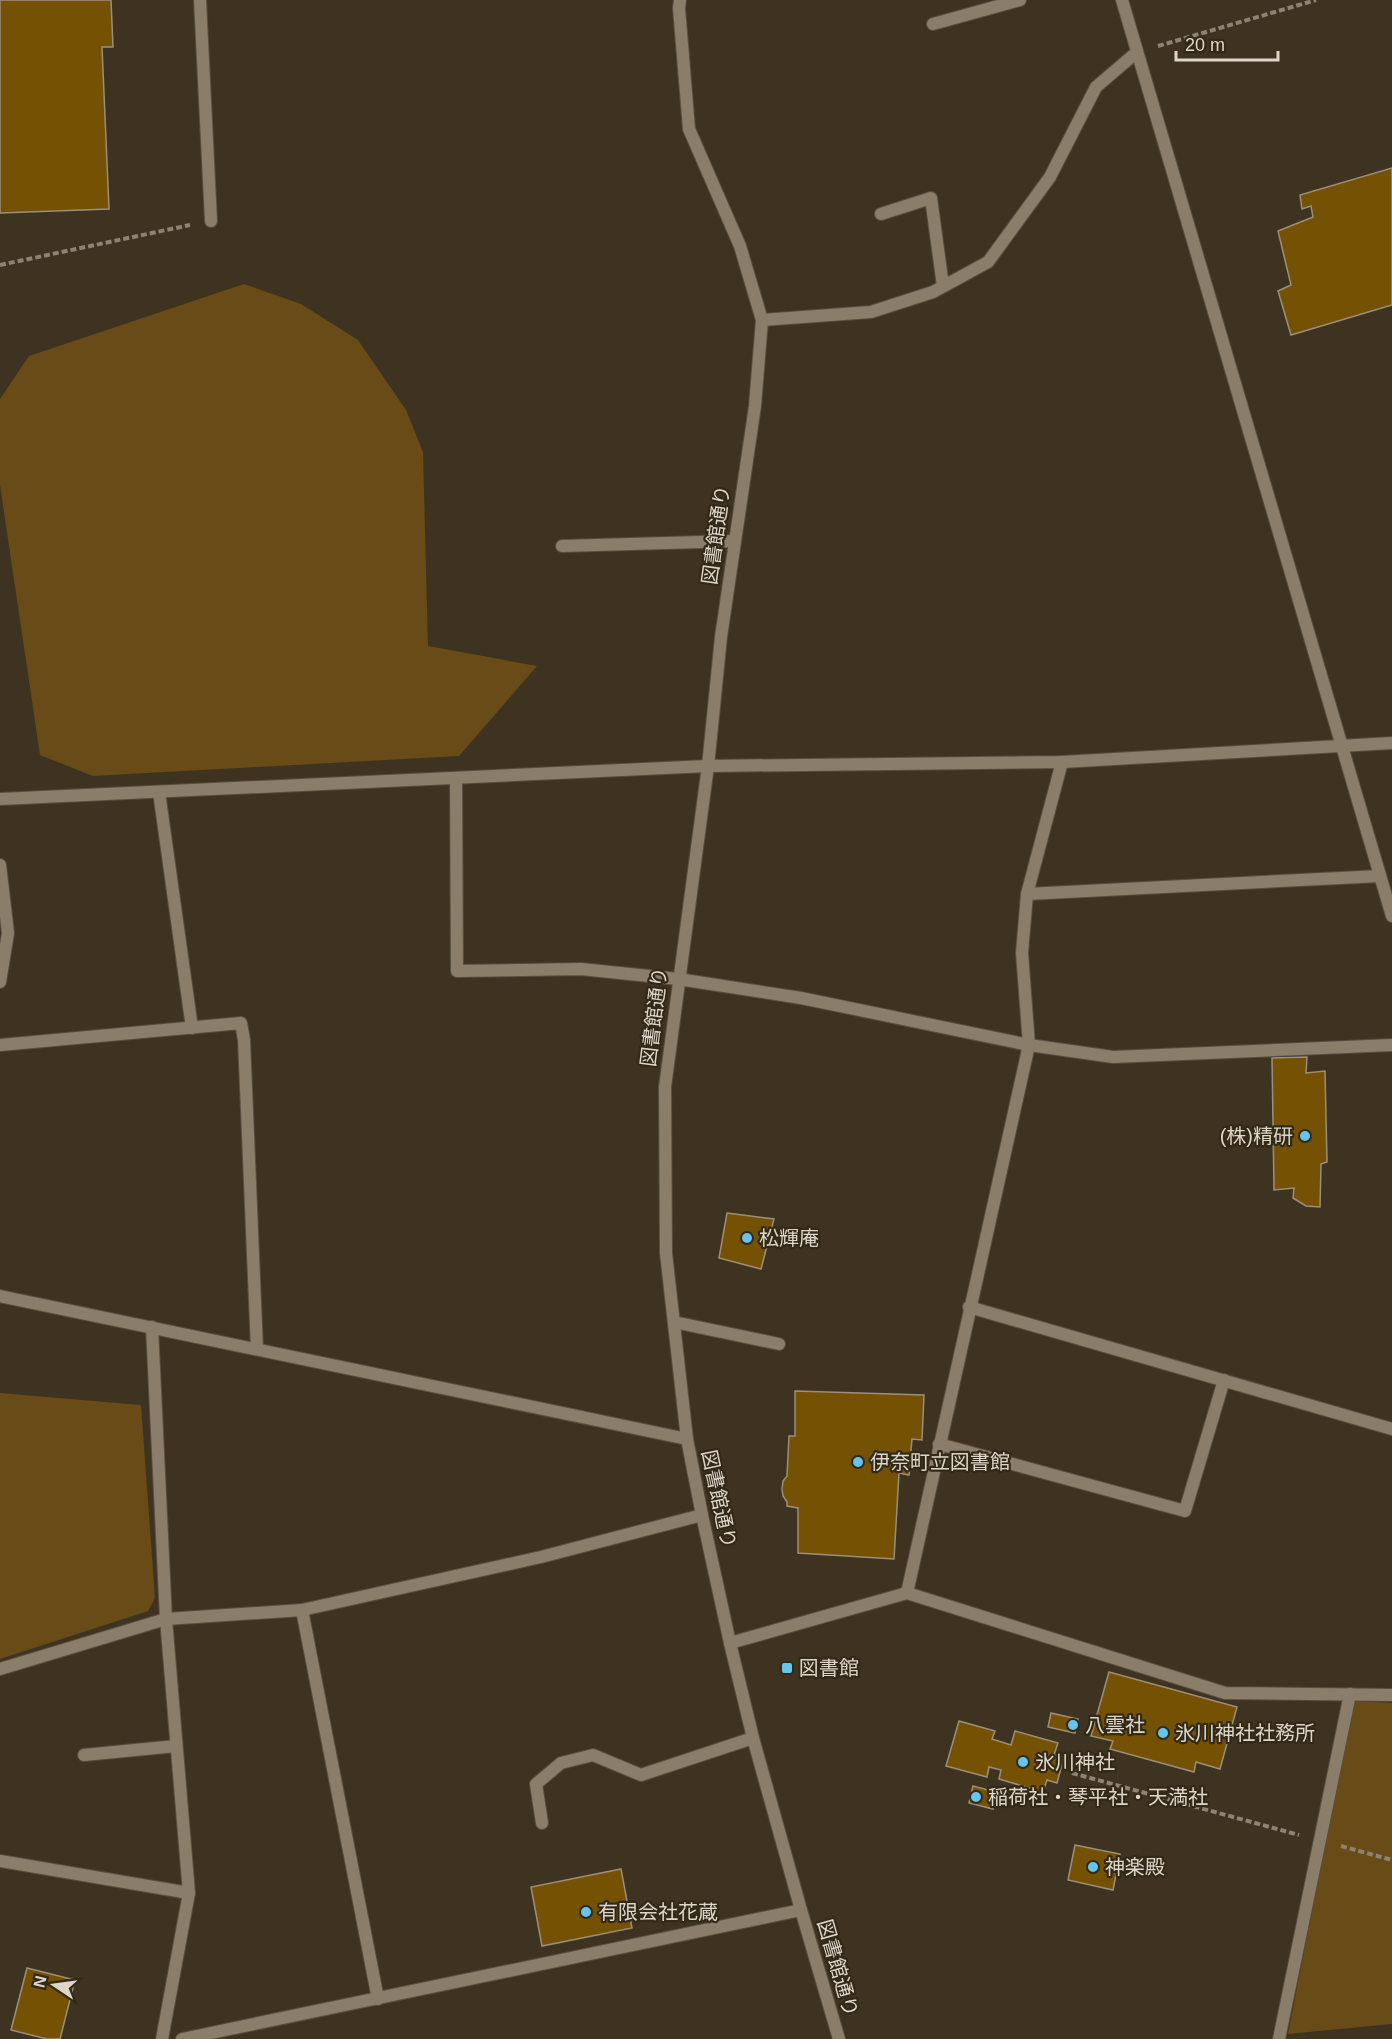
<svg xmlns="http://www.w3.org/2000/svg" width="1392" height="2039" viewBox="0 0 1392 2039" font-family="Arial,'Noto Sans JP',sans-serif">
	<rect width="100%" height="100%" fill="#3e3321"/>
	<g fill="#684b17">
		<path d="M244 284 301 304 358 340 406 410 423 452 428 646 537 666 459 756 93 776 40 755 0 485V399L29 356Z"/>
		<path d="M0 1393 141 1405 155 1598 148 1611 0 1659Z"/>
		<path d="M1353 1701 1392 1703V2024L1288 2034Z"/>
	</g>
	<g fill="#755104" stroke="#9c8f7a" stroke-width="1.5">
		<path d="M0 0H111L113 47H102L109 209 0 213Z"/>
		<path d="M1392 168V305L1291 335 1278 291 1291 285 1278 231 1313 217 1311 206 1302 209 1300 195Z"/>
		<path d="M1307 1057 1306 1073 1325 1071 1327 1162 1321 1164 1320 1207 1306 1206 1293 1198 1294 1188 1274 1190 1272 1058Z"/>
		<path d="M727 1213 774 1219 761 1269 719 1258Z"/>
		<path d="M795 1391 924 1395 922 1440 912 1439 909 1475 899 1473 894 1559 798 1553V1508L787 1506V1502L783 1496 782 1489 783 1481 787 1476 789 1436H795Z"/>
		<path d="M1109 1672 1237 1707 1220 1769 1196 1762 1194 1772 1110 1749 1113 1741 1091 1736Z"/>
		<path d="M1051 1713 1078 1719 1075 1733 1048 1727Z"/>
		<path d="M959 1721 995 1731 992 1739 1011 1745 1015 1731 1058 1743 1054 1755 1064 1757 1057 1783 1047 1780 1043 1792 999 1779 1001 1770 989 1767 987 1777 946 1766Z"/>
		<path d="M973 1786 996 1792 993 1809 969 1803Z"/>
		<path d="M1075 1845 1120 1854 1113 1890 1068 1880Z"/>
		<path d="M621 1869 632 1928 542 1946 531 1887Z"/>
		<path d="M27 1968 75 1980 60 2039H47L11 2030Z"/>
	</g>
	<g fill="none" stroke-linecap="round" stroke-linejoin="round">
		<defs>
			<g id="lane">
				<path d="M933 24 1020 0"/>
				<path d="M881 214 931 198 943 286"/>
				<path d="M762 320 871 312 933 292 988 262 1050 177 1096 87 1137 52"/>
				<path d="M562 546 735 541"/>
				<path d="M674 1322 779 1344"/>
				<path d="M84 1755 176 1746"/>
				<path d="M542 1823 536 1784 561 1763 593 1755 641 1775 753 1738"/>
			</g>
			<g id="street">
				<path d="M200 0 211 221"/>
				<path d="M680 0 679 8 689 129 740 246 762 320 755 406 721 637 708 766 665 1087 666 1253 687 1439 702 1515 730 1643 753 1738 801 1910 839 2039"/>
				<path d="M1122 0 1392 916"/>
				<path d="M456 778 457 971 581 969 678 979 801 998 1029 1045 1113 1057 1392 1045"/>
				<path d="M159 792 192 1028"/>
				<path d="M0 799 708 766 1062 762 1392 743"/>
				<path d="M0 865 8 933 0 982"/>
				<path d="M1027 894 1380 876"/>
				<path d="M0 1045 241 1023 244 1040 257 1349"/>
				<path d="M0 1296 687 1439"/>
				<path d="M969 1307 1392 1429"/>
				<path d="M152 1327 166 1619 189 1893 162 2039"/>
				<path d="M939 1444 1185 1511 1224 1380"/>
				<path d="M907 1593 1029 1045 1022 953 1027 894 1062 762"/>
				<path d="M302 1610 378 1999"/>
				<path d="M730 1643 907 1593 1225 1693 1392 1695"/>
				<path d="M0 1669 166 1619 302 1610 541 1557 702 1515"/>
				<path d="M0 1861 189 1893"/>
				<path d="M182 2039 801 1910"/>
				<path d="M1279 2039 1350 1694"/>
			</g>
		</defs>
		<use href="#lane" stroke="#594f3f" stroke-width="14"/>
		<use href="#street" stroke="#594f3f" stroke-width="14"/>
		<g stroke="#8c8374" stroke-width="4" stroke-dasharray="6 3" stroke-linecap="butt">
			<path d="M1158 46 1316 0"/>
			<path d="M0 265 190 225"/>
			<path d="M1072 1773 1299 1835"/>
			<path d="M1341 1846 1392 1860"/>
		</g>
		<use href="#lane" stroke="#8a7d69" stroke-width="12"/>
		<use href="#street" stroke="#8a7d69" stroke-width="12"/>
	</g>
	<g fill="#65c5ee" stroke="#332917" stroke-width="2">
		<circle cx="1305" cy="1136" r="6"/>
		<circle cx="747" cy="1238" r="6"/>
		<circle cx="858" cy="1462" r="6"/>
		<rect x="781" y="1662" width="12" height="12" rx="3"/>
		<circle cx="1073" cy="1725" r="6"/>
		<circle cx="1163" cy="1733" r="6"/>
		<circle cx="1023" cy="1762" r="6"/>
		<circle cx="976" cy="1797" r="6"/>
		<circle cx="1093" cy="1867" r="6"/>
		<circle cx="586" cy="1912" r="6"/>
	</g>
	<g text-anchor="middle" dominant-baseline="central" stroke-width="4.5" stroke-linejoin="round" paint-order="stroke">
		<g font-size="20" fill="#ddd6cb" stroke="#332917">
			<text transform="translate(716 535) rotate(-82)">図書館通り</text>
			<text transform="translate(654 1017) rotate(-83)">図書館通り</text>
			<text transform="translate(719 1499) rotate(78)">図書館通り</text>
			<text transform="translate(838 1968) rotate(74)">図書館通り</text>
		</g>
		<g font-size="20" fill="#ddd6cb" stroke="#332917" text-anchor="start">
			<text x="1293" y="1136" text-anchor="end">(株)精研</text>
			<text x="759" y="1238">松輝庵</text>
			<text x="870" y="1462">伊奈町立図書館</text>
			<text x="799" y="1668">図書館</text>
			<text x="1085" y="1725">八雲社</text>
			<text x="1175" y="1733">氷川神社社務所</text>
			<text x="1035" y="1762">氷川神社</text>
			<text x="988" y="1797">稲荷社・琴平社・天満社</text>
			<text x="1105" y="1867">神楽殿</text>
			<text x="598" y="1912">有限会社花蔵</text>
		</g>
	</g>
	<g transform="translate(54 1985) rotate(283)" stroke="#332917" stroke-width="4.5" paint-order="stroke">
	<path d="M0-4.5L10 22L0 15L-10 22Z" fill="#ddd6cb"/>
	<text y="-9" font-size="16" font-weight="bold" text-anchor="middle" fill="#ddd6cb">N</text>
	</g>
	<path d="M1176 51v9h102v-9" fill="none" stroke="#ddd6cb" stroke-width="3"/>
	<text x="1185" y="51" font-size="18" fill="#ddd6cb" stroke="#332917" stroke-width="4.5" paint-order="stroke">20 m</text>
</svg>
